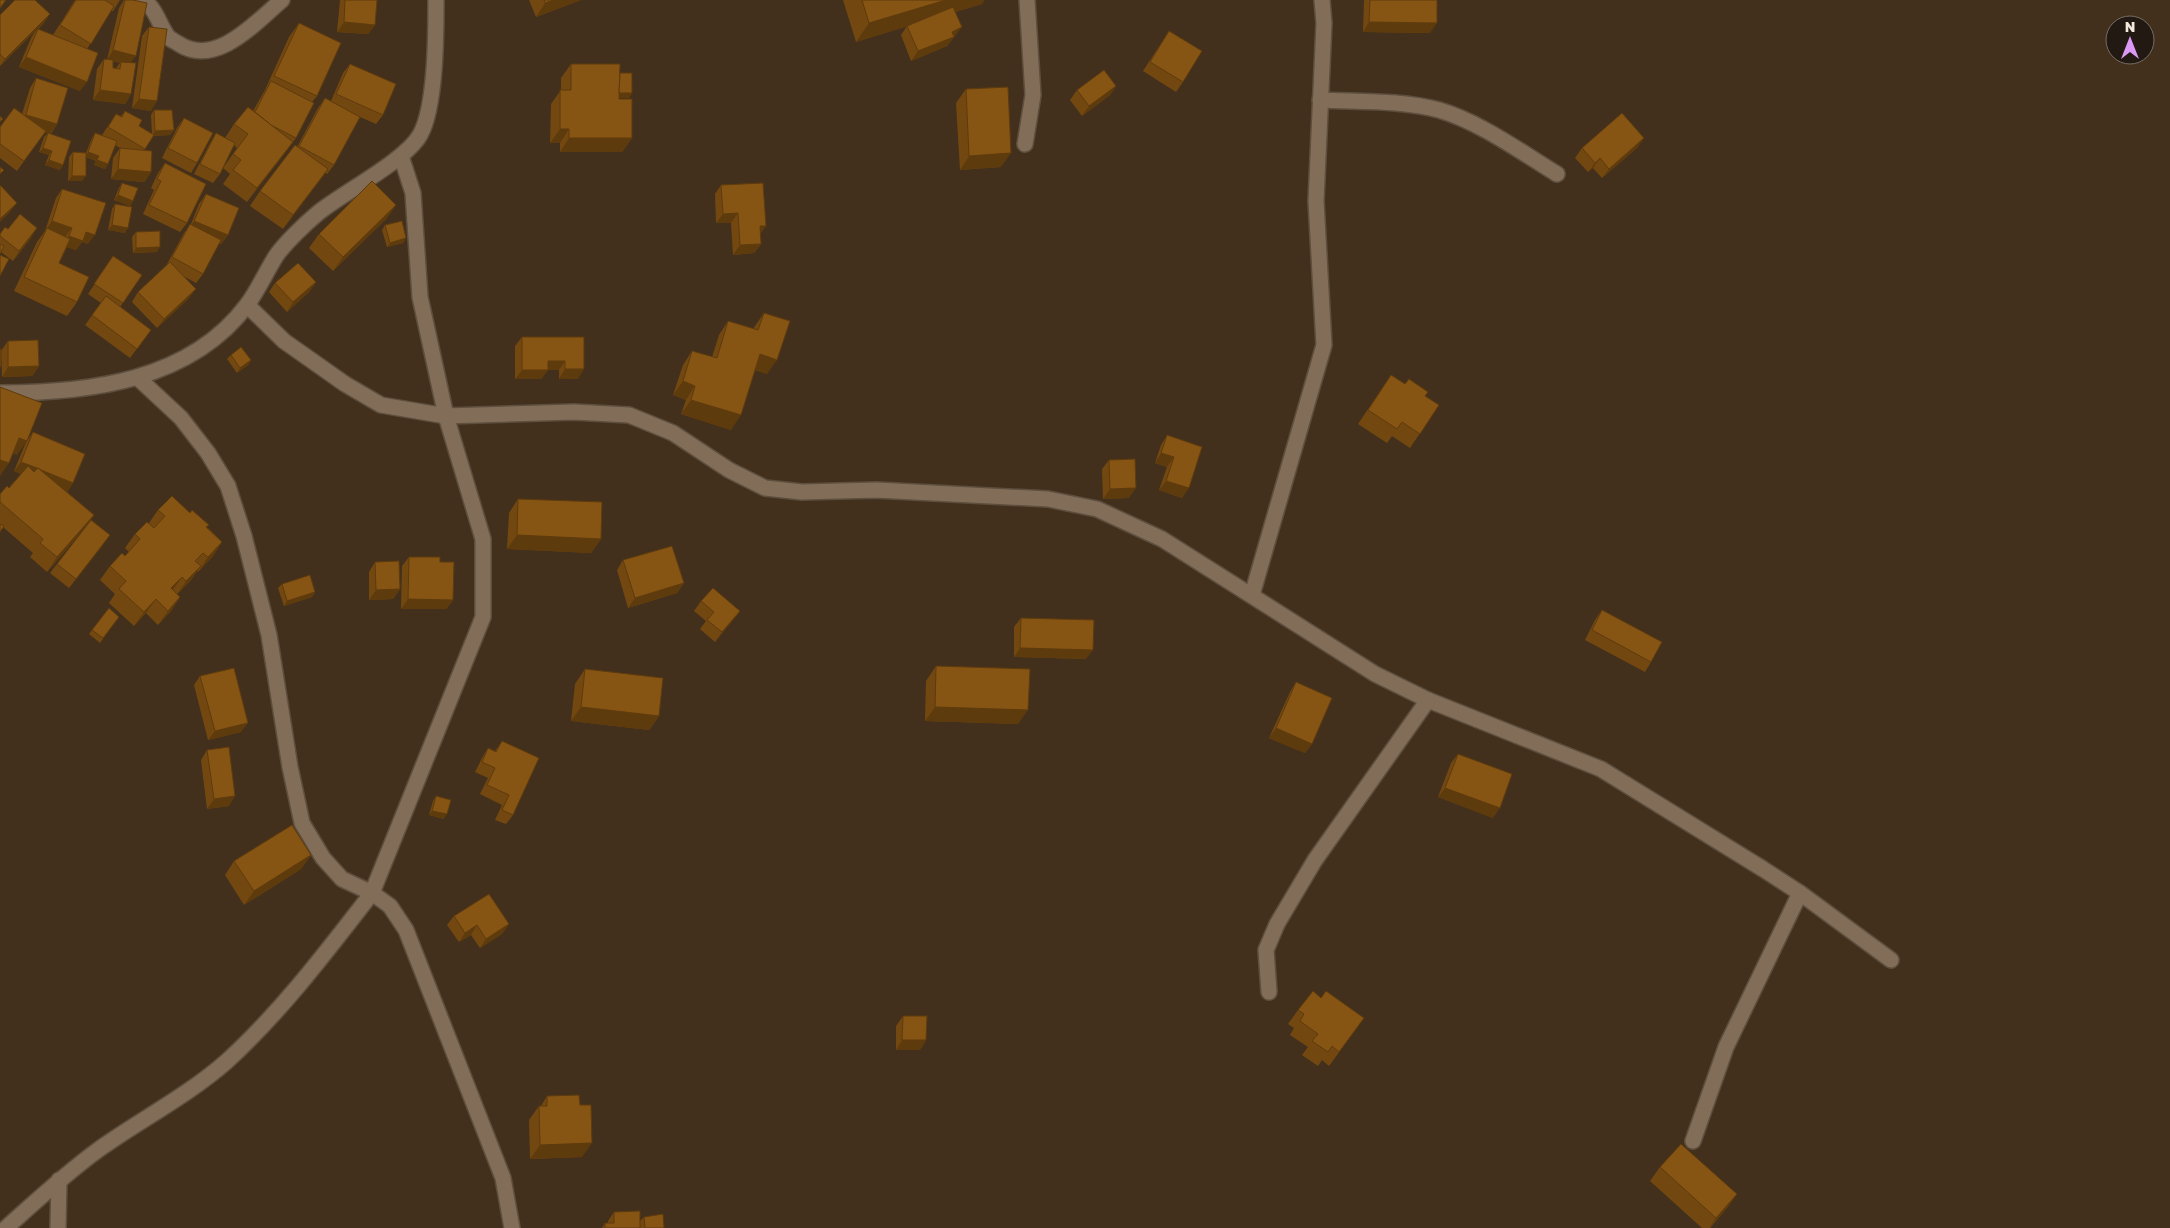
<svg xmlns="http://www.w3.org/2000/svg" width="2170" height="1228" viewBox="0 0 2170 1228" font-family="'Golos Text',sans-serif">
	<rect width="100%" height="100%" fill="#42301d"/>
	<g fill="none" stroke-linecap="round" stroke-linejoin="round">
		<defs>
			<g id="minor">
				<path d="M143 0C157 9 159 26 169 38 172 40 176 42 179 44 216 68 256 22 282 0"/>
				<path d="M1320 100C1359 102 1402 100 1439 110 1480 122 1521 152 1557 174"/>
				<path d="M1025 144 1033 95 1027 0"/>
				<path d="M247 305 284 341 345 384 381 405 446 416 574 412 629 415 673 433 729 470 765 488 802 492 876 490 1048 499 1097 509 1162 539 1375 674 1428 700 1601 769 1763 869 1800 893 1891 960"/>
				<path d="M138 378 181 418 208 453 228 486 244 536 269 635 290 767 302 823 323 858 342 879 372 893 390 906 406 930 503 1178 512 1228"/>
				<path d="M0 393C89 393 190 381 247 305 258 290 266 272 276 256 285 243 306 223 318 213 344 192 405 161 420 135 436 107 436 33 436 0"/>
				<path d="M1252 595 1324 345 1316 201 1324 23 1322 0"/>
				<path d="M1269 992 1266 950 1277 924 1315 860 1428 700"/>
				<path d="M1693 1141 1726 1047 1800 893"/>
				<path d="M6 1228C36 1201 65 1174 98 1150 140 1120 187 1096 226 1062 281 1012 327 951 372 893L483 617V539L446 416 420 297 413 193 401 156"/>
				<path d="M58 1228 59 1180"/>
			</g>
		</defs>
		<use href="#minor" stroke="#5d4e3d" stroke-width="18"/>
		<use href="#minor" stroke="#826d59" stroke-width="15"/>
	</g>
	<g fill="#734810" fill-rule="evenodd">
		<path d="M75 0H120L113 11H111L87 49 80 91 19 67 31 38 36 30 0 66V15L50 14 43 24 38 29 53 35Z"/>
		<path d="M124 0H133L130 63 131 94 125 104 93 100 97 69 104 59 107 60 119 8ZM113 61 120 63 116 68H113Z"/>
		<path d="M340 0H377L375 25 368 34 337 32Z"/>
		<path d="M529 0H581L536 17Z"/>
		<path d="M843 0H984L982 4 955 12V37H954L947 46 911 61 901 35 907 26 856 42Z"/>
		<path d="M1364 0H1437L1430 33 1363 32Z"/>
		<path d="M299 23 317 96 312 102 296 138 247 202 223 184 230 174 223 168 237 148 234 145 220 174 213 183 194 174 210 143 216 133 225 138 234 124 253 111 265 90 289 37Z"/>
		<path d="M149 27 151 111 132 108 142 36Z"/>
		<path d="M1169 31 1183 82 1176 92 1143 71Z"/>
		<path d="M350 64 383 115 376 124 360 117 334 165 327 174 325 173 283 229 250 206 260 191 297 147 318 108 325 98 331 101 343 73Z"/>
		<path d="M571 64 620 73 632 93 629 98H619L632 138 622 152H560V143H550L551 104 561 90V78Z"/>
		<path d="M36 78 57 124 51 134 63 165 60 170 45 165 49 155 39 152 44 137 48 133 45 132 17 171 0 158V127L22 114 30 88Z"/>
		<path d="M1116 86 1110 95 1082 116 1070 100 1077 90Z"/>
		<path d="M966 89 1001 167 960 170 956 103Z"/>
		<path d="M154 110 174 130 170 135 153 136 144 151 151 172 144 182 111 179 113 158 120 148 122 149 115 145 108 164 105 169 94 165 96 161 86 157 82 181H68L69 157 73 152 86 153 92 138 95 133 102 135 116 114 121 116 125 111 139 126 152 134 151 115Z"/>
		<path d="M184 118 197 163 191 173 162 158 177 128Z"/>
		<path d="M1638 147 1602 178 1593 168 1588 172 1575 158 1582 148Z"/>
		<path d="M165 163 187 223 180 232 143 214 154 190 151 188 158 173Z"/>
		<path d="M122 183 133 201 130 206 114 200 119 188Z"/>
		<path d="M721 185 766 226 760 234 761 244 754 253 733 255 731 223H716L715 194Z"/>
		<path d="M62 189 88 244 82 242 76 250 67 247 59 263 77 302 67 316 14 291 37 242 45 231 56 198Z"/>
		<path d="M206 194 228 235 221 244H219L203 274 196 283 185 277 189 298 157 328 132 302 138 292 166 266 184 233 191 224 199 204Z"/>
		<path d="M115 204 125 233 108 230 112 209Z"/>
		<path d="M396 205 386 219 333 271 309 248 319 234Z"/>
		<path d="M385 225 406 238 403 243 387 247 382 230Z"/>
		<path d="M8 229 31 238 13 261 1 252 0 254V234Z"/>
		<path d="M136 232 157 252 133 253 132 237Z"/>
		<path d="M113 256 142 275 120 307 151 330 130 358 85 325 101 303 88 294Z"/>
		<path d="M316 282 309 292 287 312 269 292 275 283Z"/>
		<path d="M764 313 767 374 755 370 731 430 681 414 686 400 673 395 683 365 692 351 712 357 719 335 728 321 753 329Z"/>
		<path d="M522 337H584L578 379H559V370H548L541 379H515V346Z"/>
		<path d="M8 341 39 366 32 376 2 377 1 351Z"/>
		<path d="M231 355 251 360 248 365 237 373 227 359Z"/>
		<path d="M1391 375 1439 405 1410 448 1392 436 1387 443 1358 424Z"/>
		<path d="M33 432 73 483 67 492 94 515 84 529 47 572 30 557 33 553 3 527 0 532V494L9 488 21 474 14 471 26 442Z"/>
		<path d="M1167 435 1202 447 1182 498 1159 490 1167 467 1155 463 1161 445Z"/>
		<path d="M1109 460 1129 498 1103 499 1102 469Z"/>
		<path d="M518 499 601 539 591 553 507 549 509 513Z"/>
		<path d="M158 510 207 527 222 542 213 556 198 572 197 571 191 580 177 594 180 597 171 611 158 625 146 613 134 626 109 603 115 594 100 580 110 566 125 556 129 552 125 548 135 534 149 523Z"/>
		<path d="M103 545 69 588 50 573 57 564Z"/>
		<path d="M409 557 453 600 446 609H401L402 566Z"/>
		<path d="M623 560 684 583 677 593 628 608 617 570Z"/>
		<path d="M375 562 400 589 393 599 369 600V572Z"/>
		<path d="M282 584 315 592 312 597 284 606 278 588Z"/>
		<path d="M701 601 740 611 733 620 715 642 700 629 706 621 694 611Z"/>
		<path d="M109 608 119 617 100 643 89 634Z"/>
		<path d="M1602 610 1651 662 1645 672 1585 640 1595 620Z"/>
		<path d="M1021 618 1086 659 1014 657V627Z"/>
		<path d="M936 666 1018 724 925 721 926 681Z"/>
		<path d="M585 669 659 716 649 730 571 721 575 684Z"/>
		<path d="M200 676 241 732 208 740 194 685Z"/>
		<path d="M1296 682 1312 744 1305 753 1269 738 1290 692Z"/>
		<path d="M502 741 513 815 506 824 495 820 502 805 480 794 488 778 475 772 482 758 488 748 495 751Z"/>
		<path d="M207 750 229 806 207 809 201 760Z"/>
		<path d="M1458 754 1493 818 1438 797 1451 763Z"/>
		<path d="M436 796 444 819 429 815 433 801Z"/>
		<path d="M311 855 301 869 244 905 225 875 234 861Z"/>
		<path d="M454 916 509 924 502 934 480 948 471 935 459 942 447 925Z"/>
		<path d="M1321 998 1364 1018 1329 1066 1322 1060 1318 1066 1302 1055 1308 1047 1290 1035 1294 1028 1288 1024 1298 1010Z"/>
		<path d="M903 1016 926 1040 920 1050H896V1026Z"/>
		<path d="M547 1096 580 1105 582 1157 530 1159 529 1120 539 1106H541Z"/>
		<path d="M1660 1167 1737 1194 1727 1208 1710 1228H1702L1650 1181Z"/>
		<path d="M614 1212 640 1221 644 1217 664 1228H602L605 1223H608V1221Z"/>
	</g>
	<g fill="#5e3b0d">
		<path d="M554 0H581L536 17 545 3Z"/>
		<path d="M946 0H984L982 4 856 42 869 23Z"/>
		<path d="M50 14 43 24 0 66 5 59Z"/>
		<path d="M344 22 375 25 368 34 337 32Z"/>
		<path d="M1369 22 1437 23 1430 33 1363 32Z"/>
		<path d="M962 27 947 46 911 61 918 51 952 32Z"/>
		<path d="M113 50 136 56 129 65 121 62 120 63 107 60Z"/>
		<path d="M26 57 87 82 80 91 19 67Z"/>
		<path d="M1116 86 1110 95 1082 116 1089 106Z"/>
		<path d="M100 90 131 94 125 104 93 100Z"/>
		<path d="M617 93H632L629 98H614Z"/>
		<path d="M139 99 157 101 151 111 132 108Z"/>
		<path d="M26 115 57 124 50 134 45 132 17 171 45 132 19 124Z"/>
		<path d="M560 129H569L560 143H550Z"/>
		<path d="M174 130 170 135 152 136 155 131Z"/>
		<path d="M569 138H632L622 152H560Z"/>
		<path d="M1644 138 1638 147 1602 178 1609 169Z"/>
		<path d="M293 142 283 156 247 202 257 188Z"/>
		<path d="M43 148 52 151 49 155 39 152Z"/>
		<path d="M88 152 99 156 96 161 85 156Z"/>
		<path d="M1011 153 1001 167 960 170 969 156Z"/>
		<path d="M1600 158 1593 168 1588 172 1595 163Z"/>
		<path d="M49 160 63 165 60 170 45 165Z"/>
		<path d="M97 160 108 164 105 169 94 165Z"/>
		<path d="M118 169 151 172 144 182 111 179Z"/>
		<path d="M328 169 318 183 283 229 293 215Z"/>
		<path d="M72 176H86L82 181H68Z"/>
		<path d="M118 195 133 201 130 206 114 200Z"/>
		<path d="M17 203 10 212 0 222V219Z"/>
		<path d="M396 205 386 219 333 271 343 257Z"/>
		<path d="M738 213 731 223H716L723 214Z"/>
		<path d="M52 221 72 228 65 237 47 228 45 231Z"/>
		<path d="M194 221 228 235 221 244 188 230Z"/>
		<path d="M112 225 128 228 125 233 108 230Z"/>
		<path d="M760 226H766L759 235Z"/>
		<path d="M37 228 31 238 13 261 19 251Z"/>
		<path d="M86 232 95 235 88 244 82 242 76 250 62 246 69 236Z"/>
		<path d="M406 238 403 243 387 247 390 243Z"/>
		<path d="M761 244 754 253 733 255 740 245Z"/>
		<path d="M160 247 157 252 133 253 136 248Z"/>
		<path d="M316 282 309 292 287 312 293 302Z"/>
		<path d="M196 289 189 298 157 328 164 319Z"/>
		<path d="M760 354 777 360 767 374 750 368Z"/>
		<path d="M251 360 248 365 237 373 240 368Z"/>
		<path d="M548 361H565L559 370H548L541 379H515L522 370Z"/>
		<path d="M39 366 32 376 2 377 8 367Z"/>
		<path d="M565 369H584L578 379H559Z"/>
		<path d="M683 381 695 386 686 400 673 395Z"/>
		<path d="M691 400 741 415 731 430 681 414Z"/>
		<path d="M19 438 27 441 17 455 9 452Z"/>
		<path d="M1161 453 1174 457 1167 467 1155 463Z"/>
		<path d="M0 460 9 463 0 476Z"/>
		<path d="M21 462 73 483 67 492 14 471Z"/>
		<path d="M1166 481 1189 488 1182 498 1159 490Z"/>
		<path d="M1136 488 1129 498 1103 499 1110 489Z"/>
		<path d="M94 515 84 529 47 572 57 557Z"/>
		<path d="M110 535 103 545 69 588 76 579Z"/>
		<path d="M517 535 601 539 591 553 507 549Z"/>
		<path d="M222 542 213 556 198 572 208 557Z"/>
		<path d="M201 566 191 580 177 595 186 581Z"/>
		<path d="M182 577 172 591 171 588Z"/>
		<path d="M684 583 677 593 628 608 635 598Z"/>
		<path d="M400 589 393 599 369 600 376 590Z"/>
		<path d="M315 592 312 597 284 606 287 601Z"/>
		<path d="M180 597 171 611 158 625 168 611Z"/>
		<path d="M156 599 146 613 134 626 144 612Z"/>
		<path d="M408 599 453 600 446 609H401Z"/>
		<path d="M740 611 733 620 715 642 722 632Z"/>
		<path d="M1020 648 1093 650 1086 659 1014 657Z"/>
		<path d="M581 707 659 716 649 730 571 721Z"/>
		<path d="M935 707 1028 710 1018 724 925 721Z"/>
		<path d="M248 723 241 732 208 740 215 731Z"/>
		<path d="M1276 728 1312 744 1305 753 1269 738Z"/>
		<path d="M1445 788 1500 808 1493 818 1438 797Z"/>
		<path d="M235 796 229 806 207 809 214 799Z"/>
		<path d="M432 811 447 814 444 819 429 815Z"/>
		<path d="M311 855 301 869 244 905 254 891Z"/>
		<path d="M509 924 502 934 480 948 486 939Z"/>
		<path d="M477 925 471 935 459 942 465 933Z"/>
		<path d="M902 1040H926L920 1050H896Z"/>
		<path d="M592 1143 582 1157 530 1159 540 1145Z"/>
		<path d="M1737 1194 1727 1208 1709 1228 1716 1218Z"/>
	</g>
	<g fill="#865413" stroke="#5e3b0d">
		<path d="M0 0H6L0 8Z"/>
		<path d="M15 0H35L50 14 5 59 0 54V15Z"/>
		<path d="M76 0H105L114 6 91 44 60 25Z"/>
		<path d="M125 0H133L147 3 136 56 113 50Z"/>
		<path d="M345 0H377L375 25 344 22Z"/>
		<path d="M544 0H554L545 3Z"/>
		<path d="M862 0H946L869 23Z"/>
		<path d="M1370 0H1437V23L1369 22Z"/>
		<path d="M953 7 962 27 952 32 954 37 918 51 907 26Z"/>
		<path d="M299 23 341 43 317 96 274 76Z"/>
		<path d="M149 27 167 29 157 101 139 99Z"/>
		<path d="M38 29 98 53 87 82 26 57Z"/>
		<path d="M1169 31 1202 51 1183 82 1150 62Z"/>
		<path d="M104 59 113 60V68L120 69 121 62 136 63 131 94 100 90Z"/>
		<path d="M350 64 396 84 383 115 336 94Z"/>
		<path d="M571 64H620L619 99H632V138H569V129H560V90H571Z"/>
		<path d="M1104 70 1116 86 1089 106 1077 90Z"/>
		<path d="M620 73H632V93H619Z"/>
		<path d="M36 78 68 88 57 124 26 115Z"/>
		<path d="M271 81 314 103 296 138 271 125 255 112Z"/>
		<path d="M1008 87 1011 153 969 156 966 89Z"/>
		<path d="M325 98 360 117 334 165 299 146Z"/>
		<path d="M248 107 293 142 257 188 233 170 241 160 233 154 248 134 234 124Z"/>
		<path d="M14 108 46 131 24 161 0 144V127Z"/>
		<path d="M154 110H172L174 130 155 131Z"/>
		<path d="M125 111 142 120 139 126 154 135 145 149 108 127 116 114 122 117Z"/>
		<path d="M1622 113 1644 138 1609 169 1600 158 1595 163 1582 148Z"/>
		<path d="M0 116 3 119 0 122Z"/>
		<path d="M184 118 213 133 197 163 168 148Z"/>
		<path d="M48 133 71 141 63 165 49 160 52 151 43 148Z"/>
		<path d="M95 133 117 141 108 164 97 160 99 156 88 152Z"/>
		<path d="M216 133 235 143 220 174 200 164Z"/>
		<path d="M295 145 328 169 293 215 260 191Z"/>
		<path d="M120 148 152 151 151 172 118 169Z"/>
		<path d="M73 152 86 153V176H72Z"/>
		<path d="M165 163 206 184 187 223 149 205 161 181 157 179Z"/>
		<path d="M0 167 4 170 0 174Z"/>
		<path d="M372 181 396 205 343 257 319 234Z"/>
		<path d="M122 183 138 188 133 201 118 195Z"/>
		<path d="M763 183 766 226H760L761 244 740 245 738 213 723 214 721 185Z"/>
		<path d="M0 185 17 203 0 219Z"/>
		<path d="M62 189 106 203 95 235 86 232 83 241 69 236 72 228 52 221Z"/>
		<path d="M206 194 239 208 228 235 194 221Z"/>
		<path d="M115 204 132 207 128 228 112 225Z"/>
		<path d="M20 214 37 228 19 251 0 236V234L5 227 8 229Z"/>
		<path d="M402 221 406 238 390 243 385 225Z"/>
		<path d="M190 224 221 240 203 274 172 257Z"/>
		<path d="M47 228 70 239 59 263 89 277 77 302 24 277Z"/>
		<path d="M160 231V247L136 248V232Z"/>
		<path d="M0 244 4 246 0 254Z"/>
		<path d="M0 255 9 259 0 276Z"/>
		<path d="M113 256 142 275 123 303 94 284Z"/>
		<path d="M170 262 196 289 164 319 138 292Z"/>
		<path d="M298 263 316 282 293 302 275 283Z"/>
		<path d="M106 296 151 330 137 349 92 315Z"/>
		<path d="M764 313 790 321 777 360 760 354 741 415 691 400 695 386 683 381 692 351 717 358 728 321 758 330Z"/>
		<path d="M522 337H584V369H565V361H548V370H522Z"/>
		<path d="M38 340 39 366 8 367V341Z"/>
		<path d="M241 347 251 360 240 368 231 355Z"/>
		<path d="M0 349H1V366L0 367Z"/>
		<path d="M1391 375 1405 384 1409 379 1428 392 1425 396 1439 405 1420 434 1402 422 1397 429 1368 410Z"/>
		<path d="M0 387 42 403 27 441 19 438 9 463 0 460Z"/>
		<path d="M33 432 85 454 73 483 41 470 38 468H37L21 462Z"/>
		<path d="M1167 435 1202 447 1189 488 1166 481 1174 457 1161 453Z"/>
		<path d="M1135 459 1136 488 1110 489 1109 460Z"/>
		<path d="M28 466 34 472 38 468 94 515 57 557 40 543 43 539 0 502V494L7 486 9 488Z"/>
		<path d="M172 496 190 513 192 510 209 525 206 527 222 542 208 557 203 553 195 561 201 566 186 581 182 577 171 588 180 597 168 611 156 599 144 612 119 589 126 581 110 566 122 553 125 556 140 539 135 534 147 522 154 528 165 516 158 510Z"/>
		<path d="M518 499 602 502 601 539 517 535Z"/>
		<path d="M91 520 110 535 76 579 57 564Z"/>
		<path d="M0 524 4 526 0 532Z"/>
		<path d="M672 546 684 583 635 598 623 560Z"/>
		<path d="M409 557H440V562H454L453 600 408 599Z"/>
		<path d="M399 561 400 589 376 590 375 562Z"/>
		<path d="M310 575 315 592 287 601 282 584Z"/>
		<path d="M713 588 740 611 722 632 707 620 714 612 701 601Z"/>
		<path d="M109 608 119 617 103 638 92 630Z"/>
		<path d="M1602 610 1662 642 1651 662 1592 630Z"/>
		<path d="M1021 618 1094 620 1093 650 1020 648Z"/>
		<path d="M936 666 1030 669 1028 710 935 707Z"/>
		<path d="M234 668 248 723 215 731 200 676Z"/>
		<path d="M585 669 663 678 659 716 581 707Z"/>
		<path d="M1296 682 1332 698 1312 744 1276 728Z"/>
		<path d="M502 741 539 758 513 815 502 810 509 795 487 785 495 768 482 762 488 748 496 752Z"/>
		<path d="M229 747 235 796 214 799 207 750Z"/>
		<path d="M1458 754 1512 774 1500 808 1445 788Z"/>
		<path d="M436 796 451 800 447 814 432 811Z"/>
		<path d="M292 825 311 855 254 891 234 861Z"/>
		<path d="M489 894 509 924 486 939 477 925 465 933 454 916Z"/>
		<path d="M1313 991 1321 998 1326 991 1364 1018 1339 1052 1332 1046 1328 1052 1312 1041 1318 1034 1300 1021 1304 1014 1298 1010Z"/>
		<path d="M903 1016H927L926 1040H902Z"/>
		<path d="M579 1095 580 1105H591L592 1143 540 1145 539 1106H547V1096Z"/>
		<path d="M1681 1144 1737 1194 1716 1218 1660 1167Z"/>
		<path d="M640 1211V1228H605V1223H614V1212Z"/>
		<path d="M663 1214 664 1228H645L644 1217Z"/>
	</g>
	<g transform="translate(2130 40)"><circle r="24" fill="#221a12" stroke="#766d64"/>
	<path d="M0-4L9 19L0 12L-9 19Z" fill="#db99f5"/>
	<text y="-8" font-size="14" font-weight="bold" text-anchor="middle" fill="#f5e9de">N</text>
	</g>
</svg>
